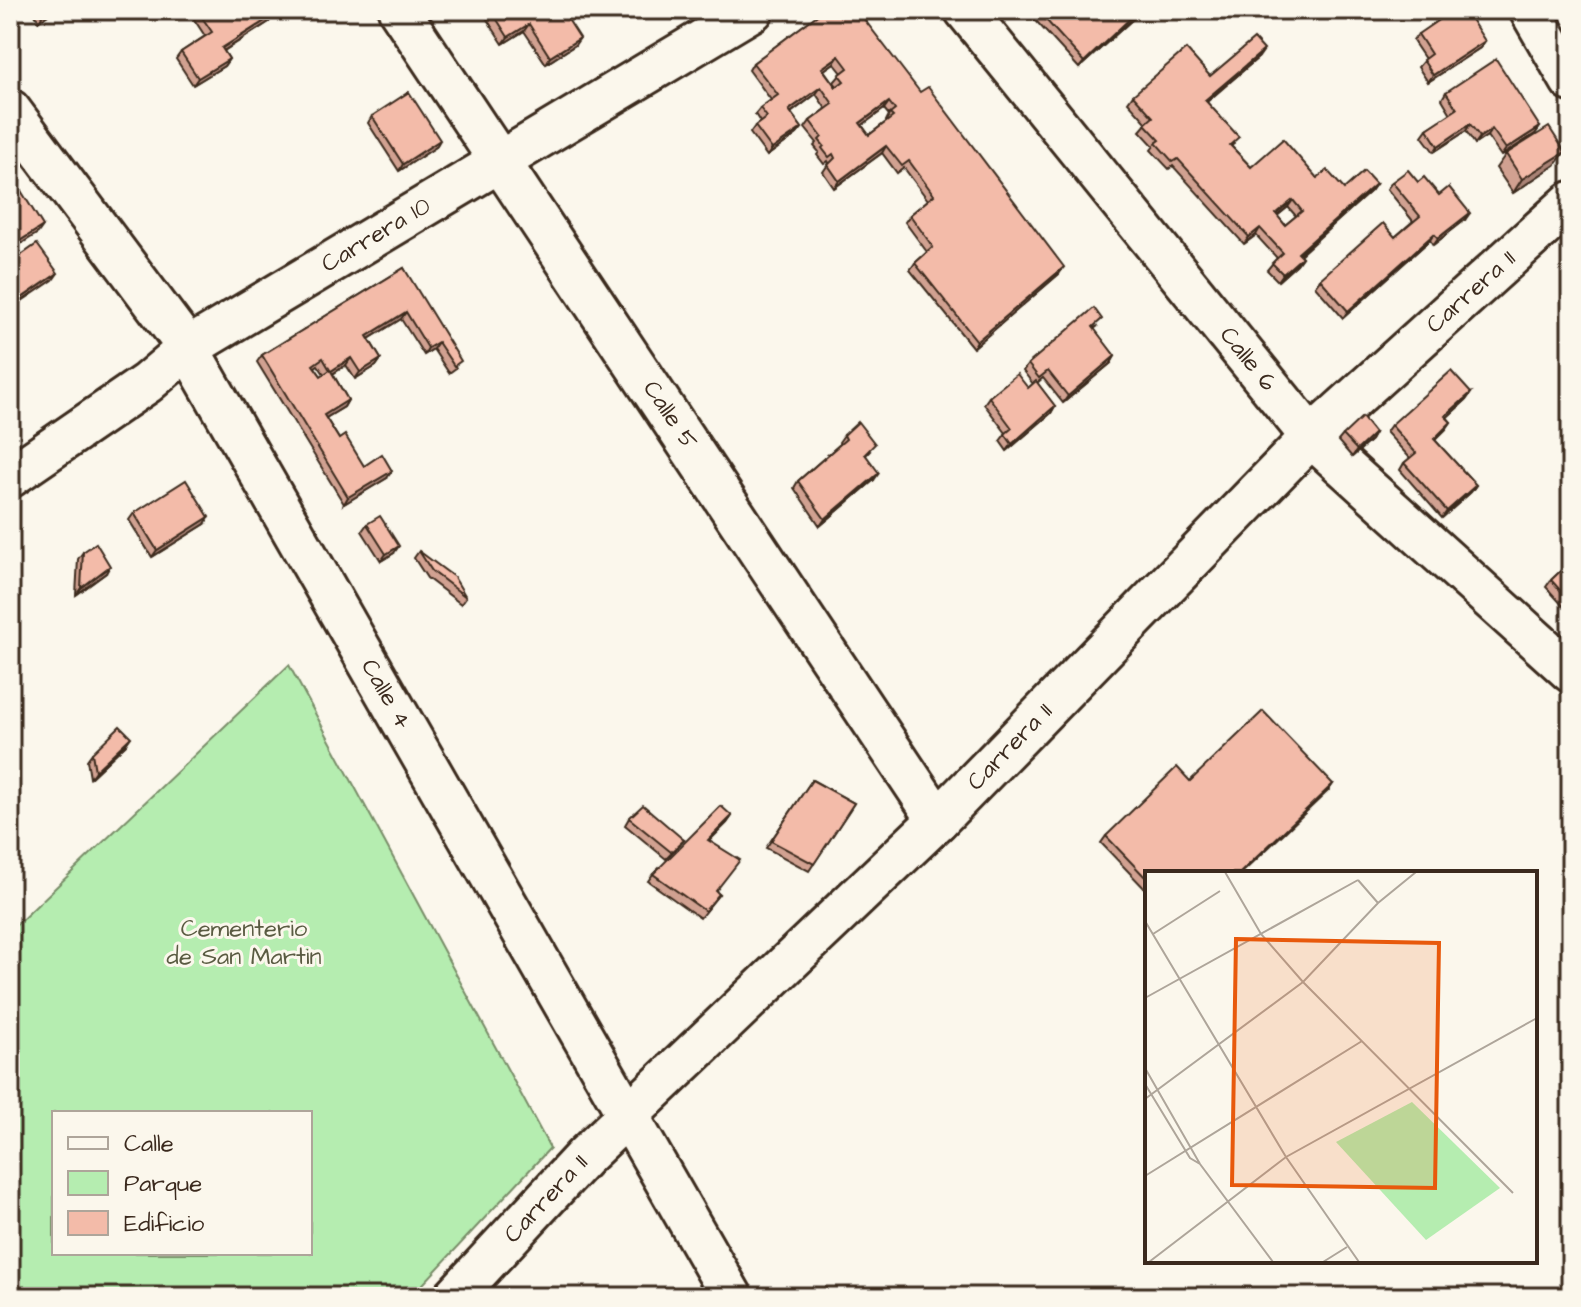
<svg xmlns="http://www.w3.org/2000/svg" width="1581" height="1307" viewBox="0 0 1581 1307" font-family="'Architects Daughter',sans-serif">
	<rect width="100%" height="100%" fill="#fbf7ec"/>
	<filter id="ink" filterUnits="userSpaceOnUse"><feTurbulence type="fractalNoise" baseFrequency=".0125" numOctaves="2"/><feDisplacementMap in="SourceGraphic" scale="16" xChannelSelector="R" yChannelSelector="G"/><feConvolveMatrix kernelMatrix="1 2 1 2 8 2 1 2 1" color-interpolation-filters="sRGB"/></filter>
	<g filter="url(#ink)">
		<path fill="#b5edb0" stroke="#788c67" stroke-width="2" fill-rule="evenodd" d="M289 665 550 1148 411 1297H10V931ZM54 1113H310V1253H54Z"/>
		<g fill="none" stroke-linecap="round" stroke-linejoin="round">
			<defs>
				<g id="minor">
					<path d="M399 10 938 820"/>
					<path d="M965 10 1311 437 1571 672"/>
					<path d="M1530 10 1571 81"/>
					<path d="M10 110 188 348 732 1297"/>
					<path d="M10 477 147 383 188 348 753 10"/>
					<path d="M454 1297 584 1157 938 820 1311 437 1571 202"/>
				</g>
			</defs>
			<use href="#minor" stroke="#3b2a1e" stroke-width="46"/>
			<use href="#minor" stroke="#fbf7ec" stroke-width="40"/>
		</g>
		<g fill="#d1a191" stroke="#3b2a1e" stroke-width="2" fill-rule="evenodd">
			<path d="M32 10H55L39 21Z"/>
			<path d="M188 10H271L269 22 224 51 229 59 224 66 193 85 176 59 181 52 205 36Z"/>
			<path d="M481 10H562L575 45 546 64 524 31 503 44Z"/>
			<path d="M824 10 1059 274 973 348 910 270 915 263 927 252 905 222 910 215 928 200 904 168 897 173 882 153 834 188 823 172 829 163 828 161 824 164 817 155 819 152 814 146 817 143 805 128 810 121 826 109 816 94 791 113 802 128 797 134 767 156 750 133 755 126 760 122 755 114 760 108 771 100 749 70 753 63ZM834 63 842 73 834 82 837 86 836 87 824 70ZM884 109 889 115 886 121V122L869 135 862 125Z"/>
			<path d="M1026 10H1137L1134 18 1079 68Z"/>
			<path d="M1340 10H1352L1344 16Z"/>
			<path d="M1418 34 1485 41 1480 48 1428 82 1418 67 1425 59 1413 41Z"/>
			<path d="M1259 57 1207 102 1234 144 1231 146 1251 167 1317 178 1344 189 1376 184 1371 191 1300 255 1302 257 1297 264 1278 281 1267 270 1277 258 1256 235 1244 244 1173 166 1169 169 1151 150 1154 146 1140 131 1147 123 1128 102 1133 95 1210 76ZM1288 207 1296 216 1285 225 1277 216Z"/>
			<path d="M1446 92 1540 127 1535 134 1501 156 1487 136 1475 144 1466 131 1434 152 1422 136 1427 129 1451 114 1442 99Z"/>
			<path d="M372 116 436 147 399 171 368 123Z"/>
			<path d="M1506 154 1555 165 1513 193 1496 168Z"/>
			<path d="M1392 182H1418L1439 195 1465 220 1433 245 1430 240 1343 318 1315 286 1320 279 1395 237 1413 221 1387 189Z"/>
			<path d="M404 268 456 368 449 373 433 349 424 355 401 319 369 339 381 359 376 366 355 379 346 365 333 374 348 400 344 407 326 418 339 439 364 466 387 478 344 504 257 362 262 355ZM318 365 324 374 321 376 315 367Z"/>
			<path d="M1098 326 1094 329 1115 356 1111 363 1063 403 1043 378 1037 383 1055 406 1051 413 1007 451 1000 441 1006 433 984 404 989 397 1028 388 1033 384 1023 371 1028 364Z"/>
			<path d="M1471 393 1466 400 1447 417 1451 422 1446 429 1435 440 1476 485 1471 492 1442 518 1400 470 1404 463 1410 458 1386 432 1391 425Z"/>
			<path d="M1375 433 1371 440 1352 457 1338 441 1343 435Z"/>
			<path d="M844 435 870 451 866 455 874 480 820 526 794 488 798 481 840 444 839 442Z"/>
			<path d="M134 513 205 524 152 557 129 520Z"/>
			<path d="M367 524 394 553 381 561 362 531Z"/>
			<path d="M419 551 466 597 461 604 427 578 414 558Z"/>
			<path d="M83 552 106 573 76 595 78 559Z"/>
			<path d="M1571 561V615L1546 587 1551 580Z"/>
			<path d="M126 744 90 778 87 760 92 753Z"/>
			<path d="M812 780 854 803 809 871 766 848Z"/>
			<path d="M1190 781 1333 784 1328 791 1147 873V891L1101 843 1106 836Z"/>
			<path d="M732 816 727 823 709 841 716 892 719 894 700 918 648 881 653 874Z"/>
			<path d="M629 818 684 840 666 859 625 825Z"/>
		</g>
		<g fill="#aa8376" stroke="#3b2a1e" stroke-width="2">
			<path d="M49 10H55L39 21 43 14Z"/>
			<path d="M1138 11 1134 18 1079 68 1084 62Z"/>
			<path d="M274 15 269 22 217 55 222 48Z"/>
			<path d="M529 24 524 31 503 44 508 37Z"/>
			<path d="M580 38 575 45 546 64 550 57Z"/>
			<path d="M1485 41 1480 48 1428 82 1433 75Z"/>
			<path d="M1264 50 1259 57 1200 107 1205 100Z"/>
			<path d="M839 56 834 63 817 75 822 68Z"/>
			<path d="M229 59 224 66 193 85 198 78Z"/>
			<path d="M821 87 816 94 785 117 789 110Z"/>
			<path d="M889 102 884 109 856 130 860 123Z"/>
			<path d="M1470 124 1466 131 1434 152 1438 146Z"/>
			<path d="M1540 127 1535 134 1501 156 1506 149Z"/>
			<path d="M802 128 797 134 767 156 772 149Z"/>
			<path d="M1492 129 1487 136 1475 144 1480 137Z"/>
			<path d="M440 140 436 147 399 171 403 164Z"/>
			<path d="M886 146 882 153 834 188 839 181Z"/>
			<path d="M1565 152 1555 165 1513 193 1522 179Z"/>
			<path d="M1376 184 1371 191 1293 260 1298 253Z"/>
			<path d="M1293 200 1288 207 1271 221 1276 214Z"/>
			<path d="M1470 213 1465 220 1433 245 1438 238Z"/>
			<path d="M43 226 38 233 10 251V247Z"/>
			<path d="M1260 228 1256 235 1244 244 1249 237Z"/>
			<path d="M1434 234 1430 240 1343 318 1348 311Z"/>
			<path d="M1302 257 1297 264 1278 281 1283 274Z"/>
			<path d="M1064 267 1059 274 973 348 977 341Z"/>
			<path d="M58 273 53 280 10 309V306Z"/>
			<path d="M406 312 401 319 362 343 367 336Z"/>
			<path d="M438 342 433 349 424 355 428 348Z"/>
			<path d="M1115 356 1111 363 1063 403 1068 396Z"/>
			<path d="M351 358 346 365 326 378 331 371Z"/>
			<path d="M381 359 376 366 355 379 360 372Z"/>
			<path d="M1471 393 1466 400 1441 423 1445 416Z"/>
			<path d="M348 400 344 407 319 422 324 415Z"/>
			<path d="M1055 406 1051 413 1007 451 1012 444Z"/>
			<path d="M1451 422 1446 429 1429 446 1434 439Z"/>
			<path d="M1375 433 1371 440 1352 457 1357 450Z"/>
			<path d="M392 471 387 478 344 504 348 497Z"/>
			<path d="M879 473 874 480 820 526 825 519Z"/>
			<path d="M1476 485 1471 492 1442 518 1447 511Z"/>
			<path d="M209 517 205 524 152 557 157 550Z"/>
			<path d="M399 546 394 553 381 561 386 554Z"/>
			<path d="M110 566 106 573 76 595 81 588Z"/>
			<path d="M131 737 126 744 90 778 95 771Z"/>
			<path d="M1333 784 1328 791 1242 873H1240Z"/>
			<path d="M732 816 727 823 703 847 708 840Z"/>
		</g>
		<g fill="#f3bba9" stroke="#3b2a1e" stroke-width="2" fill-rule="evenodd">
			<path d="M197 10H271L274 15 222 48 229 59 198 78 181 52 212 32Z"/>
			<path d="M491 10H562L580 38 550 57 529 24 508 37Z"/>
			<path d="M824 10H857L920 92 928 87 1064 267 977 341 915 263 933 247 910 215 934 195 909 161 902 166 886 146 839 181 828 165 835 158 833 154 829 157 822 148 824 146 819 140 822 137 810 121 833 104 821 87 789 110 802 128 772 149 755 126 767 117 760 108 778 95 753 63ZM839 56 848 68 839 75 844 81 836 87 822 68ZM889 102 895 110 890 114 893 117 869 135 860 123Z"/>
			<path d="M1037 10H1137L1138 11 1084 62Z"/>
			<path d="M1453 10H1465L1485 41 1433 75 1423 60 1431 54 1418 34Z"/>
			<path d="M1254 39 1264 50 1205 100 1239 137 1230 145 1251 167 1283 139 1317 178 1327 170 1344 189 1364 171 1376 184 1298 253 1302 257 1283 274 1272 263 1283 253 1260 228 1249 237 1178 159 1173 162 1156 143 1160 140 1145 124 1153 117 1133 95 1186 49 1210 76ZM1293 200 1302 211 1285 225 1276 214Z"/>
			<path d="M1496 59 1540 127 1506 149 1492 129 1480 137 1470 124 1438 146 1427 129 1457 109 1446 92Z"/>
			<path d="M409 92 440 140 403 164 372 116Z"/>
			<path d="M1549 127 1565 152 1522 179 1506 154Z"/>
			<path d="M1408 170 1418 182 1424 177 1439 195 1449 187 1470 213 1438 238 1434 234 1348 311 1320 279 1383 223 1395 237 1420 216 1392 182Z"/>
			<path d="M10 173 43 226 10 247Z"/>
			<path d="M37 244 58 273 10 306V263Z"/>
			<path d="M404 268 461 361 454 366 438 342 428 348 406 312 367 336 381 359 360 372 351 358 331 371 348 400 324 415 339 439 345 435 364 466 382 454 392 471 348 497 262 355ZM323 358 330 370 321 376 313 365Z"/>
			<path d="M1094 308 1102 319 1093 327 1115 356 1068 396 1048 371 1039 378 1028 364Z"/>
			<path d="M1451 371 1471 393 1445 416 1451 422 1434 439 1476 485 1447 511 1404 463 1416 453 1391 425Z"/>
			<path d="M1017 374 1028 388 1036 381 1055 406 1012 444 1005 434 1012 428 989 397Z"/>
			<path d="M1362 417 1375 433 1357 450 1343 435Z"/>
			<path d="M858 422 875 444 865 454 879 473 825 519 798 481 846 439 844 435Z"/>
			<path d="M186 480 209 517 157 550 134 513Z"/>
			<path d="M380 516 399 546 386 554 367 524Z"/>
			<path d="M96 543 110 566 81 588 83 552Z"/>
			<path d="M419 551 454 577 466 597 432 571Z"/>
			<path d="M1571 561V602L1551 580Z"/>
			<path d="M1263 711 1333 784 1240 873H1147V879L1106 836 1177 767 1190 781Z"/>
			<path d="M120 726 131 737 95 771 92 753Z"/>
			<path d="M812 780 854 803 814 864 771 841Z"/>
			<path d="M643 805 684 840 671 852 629 818Z"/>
			<path d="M721 806 732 816 708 840 740 860 716 891 719 894 705 911 653 874Z"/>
		</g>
	</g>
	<g text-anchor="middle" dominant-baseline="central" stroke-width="6" stroke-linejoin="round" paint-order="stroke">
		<g font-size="24" fill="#3b2a1e" stroke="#fbf7ec">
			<text transform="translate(376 235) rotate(-31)">Carrera 10</text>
			<text transform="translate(1471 292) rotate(-42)">Carrera 11</text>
			<text transform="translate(1248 359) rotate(51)">Calle 6</text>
			<text transform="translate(670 415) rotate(56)">Calle 5</text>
			<text transform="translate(386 694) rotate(60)">Calle 4</text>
			<text transform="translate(1010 747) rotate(-46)">Carrera 11</text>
			<text transform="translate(546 1199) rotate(-47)">Carrera 11</text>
		</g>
		<g font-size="24" fill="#5a5b42" stroke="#fbf7ec">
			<text x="244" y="929">Cementerio<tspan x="244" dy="28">de San Martin</tspan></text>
		</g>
	</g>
	<g transform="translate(1145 871)">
		<rect width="392" height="392" fill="#fbf7ec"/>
		<path d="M267 231 355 317 281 369 191 271Z" fill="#b5edb0"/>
		<path fill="none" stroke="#aea59a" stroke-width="2" d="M80 1 116 63 158 111 368 322M213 9 233 32M0 50 141 286 214 391M8 63 75 20M0 127 213 9M0 197 55 293 128 391M0 213 45 287 55 293M0 228 158 111 233 32 271 1M0 305 217 170M4 391 141 286 392 147M178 391 202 376"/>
		<path fill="#e8590c" fill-opacity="0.15" stroke="#e8590c" stroke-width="4" d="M91 68 294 72 290 317 87 314Z"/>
		<rect width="392" height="392" fill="none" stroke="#3b2a1e" stroke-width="4"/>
	</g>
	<rect width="1581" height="1307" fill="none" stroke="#fbf7ec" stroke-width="40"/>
	<rect x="20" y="20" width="1541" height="1267" fill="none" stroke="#3b2a1e" stroke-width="3" filter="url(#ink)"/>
	<rect x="52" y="1111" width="260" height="144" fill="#fbf7ec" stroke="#aea59a" stroke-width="2"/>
	<rect x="68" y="1137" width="40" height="12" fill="#fbf7ec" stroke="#aea59a" stroke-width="2"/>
	<text x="124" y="1151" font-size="24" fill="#3b2a1e">Calle</text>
	<rect x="68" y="1171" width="40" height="24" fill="#b5edb0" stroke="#aea59a" stroke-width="2"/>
	<text x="124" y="1191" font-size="24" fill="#3b2a1e">Parque</text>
	<rect x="68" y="1211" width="40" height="24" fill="#f3bba9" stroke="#aea59a" stroke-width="2"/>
	<text x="124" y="1231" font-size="24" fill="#3b2a1e">Edificio</text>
</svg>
